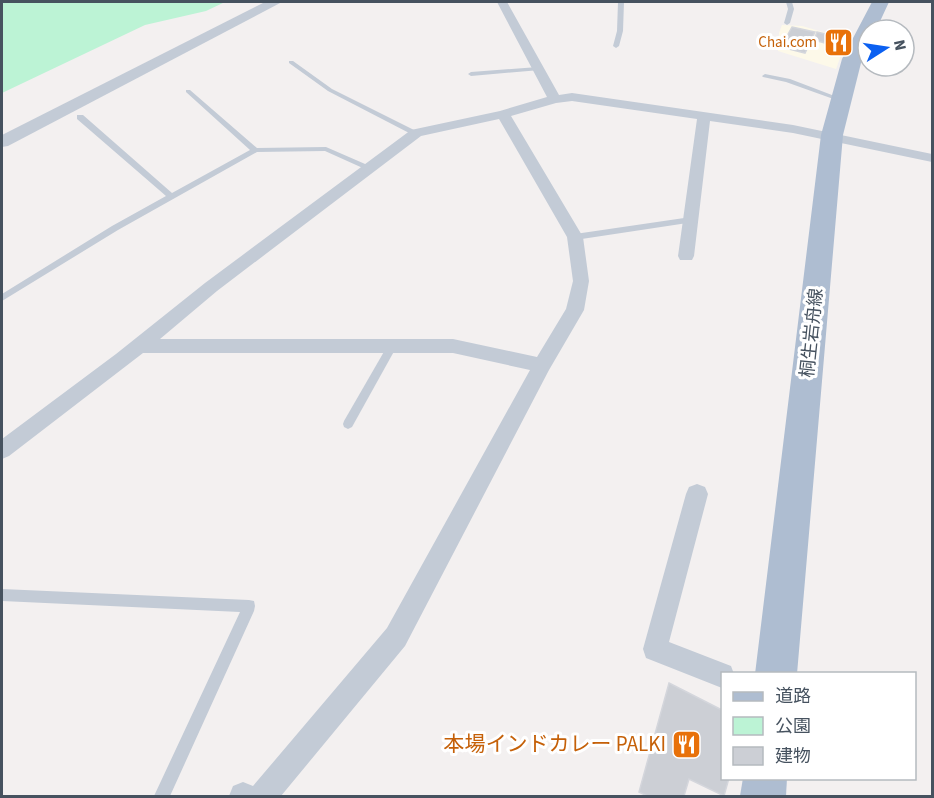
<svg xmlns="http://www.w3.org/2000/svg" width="934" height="798" viewBox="0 0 934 798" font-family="'Source Sans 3','Noto Sans JP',sans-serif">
	<rect width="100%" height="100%" fill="#f3f0f0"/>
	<path fill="#fdf9e9" d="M782 25 802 26 847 39 836 69 778 51 779 33Z"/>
	<path fill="#bcf3d5" d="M2 2H225L206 11 145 25 2 93Z"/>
	<g fill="#cccfd5" stroke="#d4d6dc" stroke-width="1.5">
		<path d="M792 27 815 32 805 53 781 47Z"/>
		<path d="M817 32 847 39 843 48 814 40Z"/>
		<path d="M669 683 722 710V778H729L724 796 689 779 684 796H647L639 792Z"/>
	</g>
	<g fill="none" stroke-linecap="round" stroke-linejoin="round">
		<g fill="#c3cbd6" fill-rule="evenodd">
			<path d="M618 2H624L623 31 619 46 616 48 613 46 617 31Z"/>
			<path d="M786 2H792L794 9 790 23 787 25 784 23 788 9Z"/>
			<path d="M289 61H293L332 89 420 133 413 135 328 91 289 63Z"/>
			<path d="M538 67 540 68V70L471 76 468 74 471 72Z"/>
			<path d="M765 74 790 79 845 100 839 101 786 82 763 77 762 76Z"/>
			<path d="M186 90H190L257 148 326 147 372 167 368 169H365L325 151 257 152 118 230 2 301V294L112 226 166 196 77 119V115H83L172 193 250 150 186 92Z"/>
			<path d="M691 217 695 220 694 222 575 240 571 237 575 234Z"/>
			<path d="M392 342 397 346 352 427 348 429 344 427 343 424 344 421 389 343Z"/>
			<path d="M2 589 249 600 254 601 255 606 254 611 170 796H154L240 612 2 601Z"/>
		</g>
		<g fill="#c3cbd6" fill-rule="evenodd">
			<path d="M497 2H507L559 95 572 93 793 125 932 154V162L793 133 710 121 694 256 692 260H680L678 256 697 119 572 101 556 103 511 116 583 237 589 281 584 310 549 370 405 646 281 796H229L233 786 243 782 253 786 387 628 530 370 453 353H143L9 456 2 459V439L116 354 205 283 411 130 500 111 547 97ZM499 119 567 237 573 281 566 309 537 357 453 339H160L217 291 421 136Z"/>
			<path d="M697 484 705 487 708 494 669 642 731 666 734 674H722V688L646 658 643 649 686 494 689 487Z"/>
		</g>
		<path fill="#c3cbd6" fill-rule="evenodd" d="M265 2H282L8 146 2 147V135Z"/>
		<g fill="#aebdd1" fill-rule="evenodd">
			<path d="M872 2H889L876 30H868V46L862 59 843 135 797 674H755L821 135 842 59Z"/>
			<path d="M743 778H787L786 796H740Z"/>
		</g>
	</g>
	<defs>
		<symbol id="restaurant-square" viewBox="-11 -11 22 22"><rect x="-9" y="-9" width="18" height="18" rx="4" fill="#e8710a" stroke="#fff"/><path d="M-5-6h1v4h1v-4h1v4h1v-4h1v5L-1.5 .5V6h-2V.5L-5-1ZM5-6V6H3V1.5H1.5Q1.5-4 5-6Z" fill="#fff"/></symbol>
	</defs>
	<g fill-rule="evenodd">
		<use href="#restaurant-square" x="822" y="26" width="33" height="33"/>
		<use href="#restaurant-square" x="670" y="728" width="33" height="33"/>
	</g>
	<g text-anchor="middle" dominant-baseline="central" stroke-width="6" stroke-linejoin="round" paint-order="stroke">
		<g font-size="15" fill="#c56008" stroke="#fff" text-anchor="end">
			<text x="817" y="42">Chai.com</text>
		</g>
		<g font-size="18" fill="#46525f" stroke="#fff">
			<text transform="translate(812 333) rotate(-84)">桐生岩舟線</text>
		</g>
		<g font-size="21" fill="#c56008" stroke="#fff" text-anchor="end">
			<text x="666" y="744">本場インドカレー PALKI</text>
		</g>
	</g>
	<rect width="934" height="798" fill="none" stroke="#46525f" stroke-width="6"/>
	<rect x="721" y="672" width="195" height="108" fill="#ffffff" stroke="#b5babf" stroke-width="1.5"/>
	<rect x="733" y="692" width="30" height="9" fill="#aebdd1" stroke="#b5babf" stroke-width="1.5"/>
	<text x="775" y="702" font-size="18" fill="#46525f">道路</text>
	<rect x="733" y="717" width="30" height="18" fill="#bcf3d5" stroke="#b5babf" stroke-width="1.5"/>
	<text x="775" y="732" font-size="18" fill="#46525f">公園</text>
	<rect x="733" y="747" width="30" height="18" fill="#cccfd5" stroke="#b5babf" stroke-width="1.5"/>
	<text x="775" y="762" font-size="18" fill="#46525f">建物</text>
	<g transform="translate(886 48) rotate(78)"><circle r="28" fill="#ffffff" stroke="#b5babf" stroke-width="1.5"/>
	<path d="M0-4.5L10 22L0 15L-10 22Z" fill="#0b60f1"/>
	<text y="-9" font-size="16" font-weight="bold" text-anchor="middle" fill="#46525f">N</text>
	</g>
</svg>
